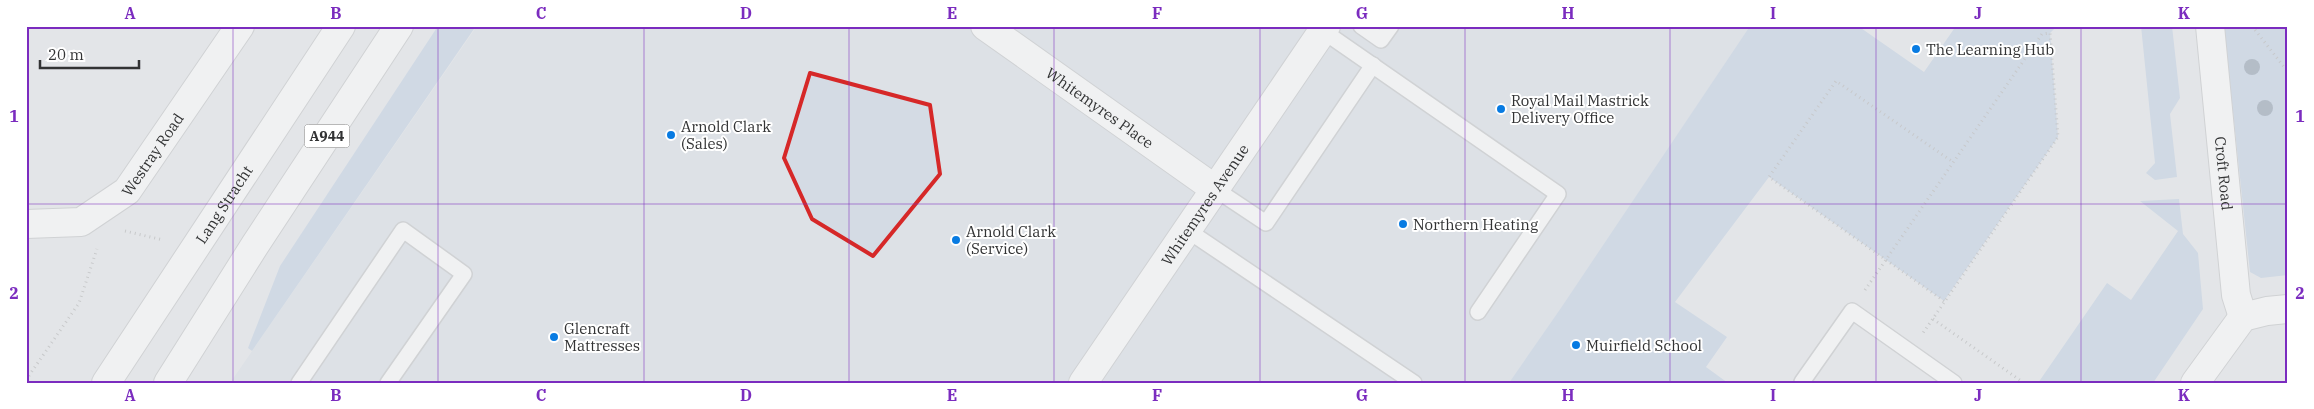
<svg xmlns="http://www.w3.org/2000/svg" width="2314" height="409" viewBox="0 0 2314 409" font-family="'IBM Plex Serif',serif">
	<rect width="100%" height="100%" fill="#e3e5e8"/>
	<path fill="#d4dbe4" d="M477 26H1750L1562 308 1672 383H230Z"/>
	<g fill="#b8cae1">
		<path d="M438 26H476L252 351 248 348 280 266Z"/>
		<path d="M1750 26H1858L1924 72 1956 26H2057L2050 33 2058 137 1944 301 1769 177 1675 302 1727 337 1706 367 1728 383H1509L1561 308Z"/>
		<path d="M2141 26H2172L2180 98 2170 114 2177 177 2155 180 2146 173 2155 163Z"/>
		<path d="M2224 26H2288V275L2261 278 2250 272Z"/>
		<path d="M2179 199 2183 234 2198 253 2203 309 2153 383H2038L2107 283 2131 300 2178 231 2140 201Z"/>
	</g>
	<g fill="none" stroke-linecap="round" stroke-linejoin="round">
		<defs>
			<g id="service">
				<path d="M1361 26 1381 40 1391 26"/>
				<path d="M1323 31 1558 194 1478 312"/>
				<path d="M1215 189 1266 223 1373 65"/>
				<path d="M1187 230 1414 383"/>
				<path d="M299 383 403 230 464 274 388 383"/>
				<path d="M1803 383 1802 382 1852 311 1954 383"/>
			</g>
			<g id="minor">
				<path id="s1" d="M985 26 1215 189"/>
				<path id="s2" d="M2210 26 2236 295 2243 317"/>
				<path id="s3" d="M26 224 81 222 127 191 240 26"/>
				<path id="s4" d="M1083 383 1326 26"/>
				<path d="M2195 383 2243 317 2267 311 2288 309"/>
			</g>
			<g id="primary">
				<path id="s5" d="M106 383 341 26"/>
				<path d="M168 383 255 245 399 26"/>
			</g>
		</defs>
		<use href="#service" stroke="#b8babd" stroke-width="18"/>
		<use href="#minor" stroke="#b8babd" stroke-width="30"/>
		<use href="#primary" stroke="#b8babd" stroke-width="30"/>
		<g stroke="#a5a6a8" stroke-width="3" stroke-dasharray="1 4" stroke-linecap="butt">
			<path d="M2252 26 2288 72"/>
			<path d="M125 231 163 240"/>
			<path d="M1865 290 2042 34 2050 33 2058 137 1923 333"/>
			<path d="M1944 301 1769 177 1836 81 1953 162"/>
			<path d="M1933 319 2024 383"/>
			<path d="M26 380 79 303 97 249"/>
		</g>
		<use href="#service" stroke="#fff" stroke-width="15"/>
		<use href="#minor" stroke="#fff" stroke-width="28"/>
		<use href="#primary" stroke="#fff" stroke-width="28"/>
	</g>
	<g fill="#7a8ca1">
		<circle cx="2252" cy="67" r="8"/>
		<circle cx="2265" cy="108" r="8"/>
	</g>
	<path d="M0 0H2314V409H0ZM810 73 930 105 940 174 873 256 812 219 784 158Z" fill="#e3e5e8" fill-opacity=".55" fill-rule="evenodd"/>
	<path fill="none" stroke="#d62828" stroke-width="4" stroke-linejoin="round" d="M810 73 930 105 940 174 873 256 812 219 784 158Z"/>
	<path fill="none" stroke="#7b2cbf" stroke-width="1" stroke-opacity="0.55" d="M233 26V383M438 26V383M644 26V383M849 26V383M1054 26V383M1260 26V383M1465 26V383M1670 26V383M1876 26V383M2081 26V383M26 204H2288"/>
	<g fill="#087be2" stroke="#fff" stroke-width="2">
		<circle cx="1916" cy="49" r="5"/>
		<circle cx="1501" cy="109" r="5"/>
		<circle cx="671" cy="135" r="5"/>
		<circle cx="1403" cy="224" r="5"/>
		<circle cx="956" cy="240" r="5"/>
		<circle cx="554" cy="337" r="5"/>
		<circle cx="1576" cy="345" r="5"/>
	</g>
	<g text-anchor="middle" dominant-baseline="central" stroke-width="4" stroke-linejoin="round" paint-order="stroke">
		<rect fill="#fff" stroke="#707071" stroke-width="1" x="304.5" y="124.5" width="45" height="23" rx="4"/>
		<g font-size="14" font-weight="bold" fill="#323334">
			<text x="327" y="136">A944</text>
		</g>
		<g font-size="15" fill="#323334" stroke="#fff" text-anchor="start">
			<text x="1926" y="49">The Learning Hub</text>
			<text x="1511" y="100">Royal Mail Mastrick<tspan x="1511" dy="17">Delivery Office</tspan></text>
			<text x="681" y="126">Arnold Clark<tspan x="681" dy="17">(Sales)</tspan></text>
			<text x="1413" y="224">Northern Heating</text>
			<text x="966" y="231">Arnold Clark<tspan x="966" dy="17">(Service)</tspan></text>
			<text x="564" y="328">Glencraft<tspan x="564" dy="17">Mattresses</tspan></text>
			<text x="1586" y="345">Muirfield School</text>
		</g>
		<g font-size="15" fill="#323334" stroke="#fff">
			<text stroke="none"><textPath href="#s1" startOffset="141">Whitemyres Place</textPath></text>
			<text stroke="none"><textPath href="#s3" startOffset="155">Westray Road</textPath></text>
			<text stroke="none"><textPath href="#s2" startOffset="148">Croft Road</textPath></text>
			<text stroke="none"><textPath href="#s4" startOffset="216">Whitemyres Avenue</textPath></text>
			<text stroke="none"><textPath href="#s5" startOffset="214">Lang Stracht</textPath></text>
		</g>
	</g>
	<rect width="2314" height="409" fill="none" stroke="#ffffff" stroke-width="55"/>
	<path d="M40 60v8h99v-8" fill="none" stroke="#323334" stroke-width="2.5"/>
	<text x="48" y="60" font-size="15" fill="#323334" stroke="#ffffff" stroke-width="4" paint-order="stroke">20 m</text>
	<rect x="28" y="28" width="2258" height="354" fill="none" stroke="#7b2cbf" stroke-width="2"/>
	<g font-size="16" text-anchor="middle" font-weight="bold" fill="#7b2cbf">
		<text x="130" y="19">A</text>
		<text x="336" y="19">B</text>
		<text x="541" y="19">C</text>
		<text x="746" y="19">D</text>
		<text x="952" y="19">E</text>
		<text x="1157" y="19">F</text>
		<text x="1362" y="19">G</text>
		<text x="1568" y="19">H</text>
		<text x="1773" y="19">I</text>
		<text x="1978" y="19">J</text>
		<text x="2184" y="19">K</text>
		<text x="14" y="122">1</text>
		<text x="2300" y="122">1</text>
		<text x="14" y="299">2</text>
		<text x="2300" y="299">2</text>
		<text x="130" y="401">A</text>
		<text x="336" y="401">B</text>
		<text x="541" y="401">C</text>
		<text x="746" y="401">D</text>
		<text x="952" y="401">E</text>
		<text x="1157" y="401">F</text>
		<text x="1362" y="401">G</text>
		<text x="1568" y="401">H</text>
		<text x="1773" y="401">I</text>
		<text x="1978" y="401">J</text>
		<text x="2184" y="401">K</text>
	</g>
</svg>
